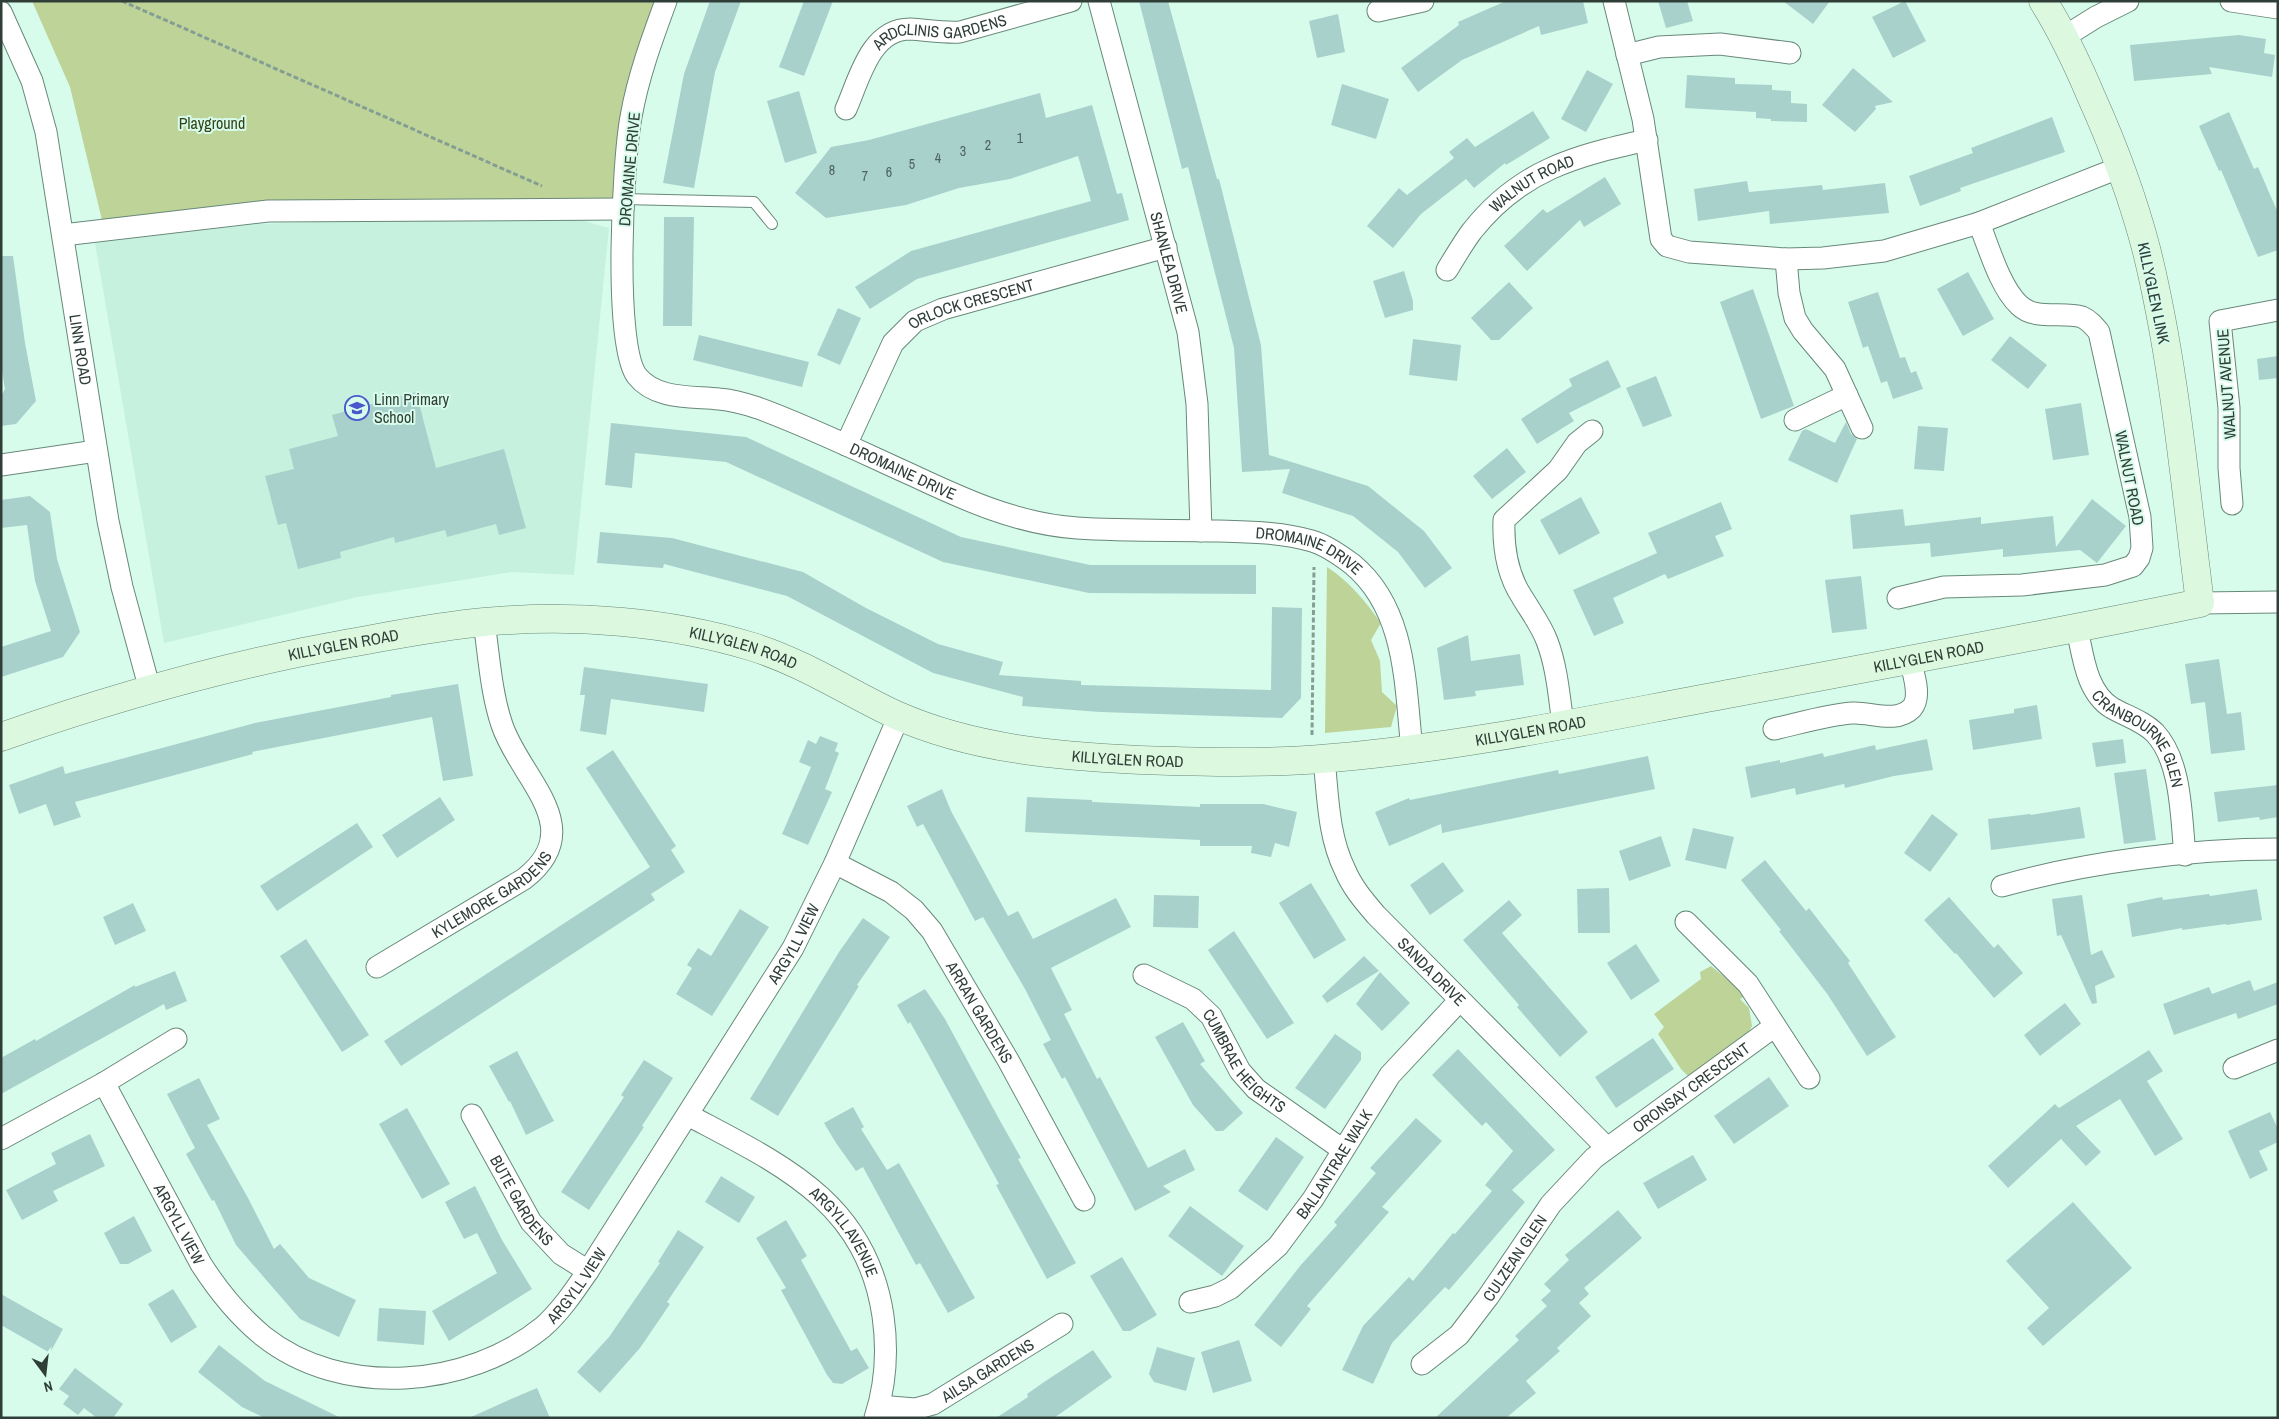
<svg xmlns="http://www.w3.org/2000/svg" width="2279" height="1419" viewBox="0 0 2279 1419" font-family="'Archivo Narrow',sans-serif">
	<rect width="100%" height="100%" fill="#d8fcec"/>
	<path fill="#c6f1df" d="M581 220 609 228 574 575 511 572 358 597 164 643 95 243 259 224 342 221Z"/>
	<g fill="#bed398">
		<path d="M32 1H675L614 199 102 220 70 87Z"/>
		<path d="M1327 567C1350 582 1365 601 1381 623L1371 640 1380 661 1382 692 1397 706 1391 727 1325 733Z"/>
		<path d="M1711 966 1747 995 1740 999 1749 1008 1752 1026 1748 1033 1688 1076 1681 1069 1658 1034 1664 1027 1654 1014 1701 979 1700 972Z"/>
	</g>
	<g fill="#a9d1cc">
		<path d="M710 1H741L715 72 694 188 663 183 684 74Z"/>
		<path d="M804 1H833L804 76 779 67Z"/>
		<path d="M1139 1H1168L1217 179H1219L1261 345 1269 455 1368 486 1424 531 1452 568 1425 588 1398 552 1353 516 1282 493 1290 469 1242 472 1234 348 1188 167 1182 169Z"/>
		<path d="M1506 1H1583L1588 23 1541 35 1539 26 1462 60 1418 92 1401 68 1459 25 1458 22Z"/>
		<path d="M1658 1H1687L1693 21 1666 28Z"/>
		<path d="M1783 1H1830L1813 24Z"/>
		<path d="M1905 1 1926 41 1893 58 1872 17Z"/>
		<path d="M1338 14 1345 52 1317 58 1309 21Z"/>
		<path d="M2239 35 2266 39 2264 53 2275 55 2272 77 2209 67 2212 74 2134 81 2130 45Z"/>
		<path d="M1853 68 1893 102 1875 106 1876 109 1855 132 1822 105Z"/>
		<path d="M1587 70 1613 84 1586 132 1561 119Z"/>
		<path d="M1687 75 1735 78V84L1772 85V90L1791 91V103L1807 104V122L1771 121V119L1756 118V112L1685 108Z"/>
		<path d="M1342 84 1389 99 1376 139 1331 125Z"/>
		<path d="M799 91 817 153 785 163 767 101Z"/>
		<path d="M1040 93 1046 118 1092 105 1117 194 1122 193 1129 220 917 279 870 309 855 287 911 251 1091 201 1078 156 1010 179 959 188 906 205 826 218 795 193 831 147 869 140Z"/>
		<path d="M1533 111 1550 138 1506 165 1505 163 1474 188 1466 179 1421 214 1393 248 1367 226 1399 188 1407 195 1454 158 1449 152 1467 138 1475 147Z"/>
		<path d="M2229 112 2254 169 2258 167 2278 213V250L2258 257 2221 170 2219 171 2199 126Z"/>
		<path d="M2052 117 2065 152 1960 188 1961 191 1920 206 1909 176 1973 153 1971 148Z"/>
		<path d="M1605 177 1621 204 1584 227 1580 220 1527 271 1504 246 1543 209 1547 213Z"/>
		<path d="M1747 181 1749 192 1822 185 1823 190 1885 183 1889 213 1770 224 1769 211 1698 221 1694 189Z"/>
		<path d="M664 217H694L692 326H663Z"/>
		<path d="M1 256H13L25 343 36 401 16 424 1 426V396L5 389 1 365Z"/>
		<path d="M1404 271 1413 301V310L1385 318 1373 281Z"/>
		<path d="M1968 272 1994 319 1963 336 1937 289Z"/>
		<path d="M1509 282 1533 308 1499 340H1491L1471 318Z"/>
		<path d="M1753 289 1794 406 1761 419 1720 302Z"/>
		<path d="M1878 292 1900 358 1905 357 1911 373 1916 371 1923 389 1893 399 1887 381 1881 383 1868 346 1863 348 1848 302Z"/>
		<path d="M838 308 861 318 840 365 817 355Z"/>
		<path d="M699 335 809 362 802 387 693 360Z"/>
		<path d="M2010 336 2047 365 2028 389 1991 360Z"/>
		<path d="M1413 339 1461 345 1457 381 1409 375Z"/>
		<path d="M2278 356V378L2259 380 2257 359Z"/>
		<path d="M1608 360 1621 387 1569 413 1574 421 1537 444 1521 419 1572 386 1569 379Z"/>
		<path d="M1656 376 1672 416 1643 427 1626 388Z"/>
		<path d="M416 392 436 468 504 449 526 528 499 535 496 524 447 537 445 530 395 543 394 537 340 552 341 558 298 569 286 523 278 525 265 476 294 469 289 449 338 436 332 415Z"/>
		<path d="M2081 403 2089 455 2053 460 2045 409Z"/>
		<path d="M1846 422 1851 434 1857 439 1837 483 1788 460 1802 431 1806 429 1835 443Z"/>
		<path d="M611 423 746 437 961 537 1090 565H1256V594L1089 593 943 562 726 462 635 453 632 488 605 485Z"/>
		<path d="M1918 426 1948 428 1944 471 1914 469Z"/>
		<path d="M1507 448 1526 472 1492 499 1473 476Z"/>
		<path d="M30 496 50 512 57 559 80 632 63 657 1 677V647L51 631 35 581 27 525 1 528V500Z"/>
		<path d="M1581 497 1600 533 1559 555 1540 520Z"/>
		<path d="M2092 499 2126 526 2097 563 2080 550 2003 557V549L1931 557 1930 543 1853 549 1850 515 1903 509 1905 526 1981 517V524L2053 516 2056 547Z"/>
		<path d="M1721 502 1732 529 1715 536 1724 556 1668 579 1665 574 1613 598 1624 623 1594 636 1573 590 1657 553 1648 533Z"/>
		<path d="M600 532 672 538 803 572 866 608 938 644 1003 662 999 675 1081 681V685L1271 690 1272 607 1302 608 1301 698 1282 718 1100 712 1022 706 1023 697 933 673 787 596 664 564 663 568 597 563Z"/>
		<path d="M1861 576 1867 629 1832 633 1825 580Z"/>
		<path d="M1468 635 1471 661 1520 654 1524 685 1475 691 1476 696 1444 700 1437 648Z"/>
		<path d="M2219 659 2227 714 2241 712 2245 750 2211 754 2205 702 2191 704 2185 664Z"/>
		<path d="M584 667 708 684 704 712 611 699 606 735 580 731 585 695H580Z"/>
		<path d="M458 684 473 776 443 781 432 717 252 752 253 754 75 802 81 817 54 826 46 804 19 814 9 785 63 766 65 774 255 723 391 697V695Z"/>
		<path d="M2037 705 2042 739 1973 750 1969 720 2014 713V709Z"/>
		<path d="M820 736 838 743 835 751 839 753 825 789 832 792 808 845 782 834 811 767 799 762 808 740 816 744Z"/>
		<path d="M1927 739 1933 770 1894 776 1845 788 1844 784 1796 795 1795 788 1751 798 1745 767 1780 760V763L1823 753 1824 757 1875 745 1876 750Z"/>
		<path d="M2123 739 2126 763 2096 767 2092 743Z"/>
		<path d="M613 750 676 846 671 850 685 872 651 894 655 900 401 1066 384 1041 650 867 586 768Z"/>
		<path d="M1648 756 1655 789 1442 833 1441 824 1389 846 1375 812 1409 798 1410 800 1558 770 1559 774Z"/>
		<path d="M2146 769 2156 840 2124 844 2114 773Z"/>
		<path d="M2278 785V817L2260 820 2259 817 2218 822 2214 792Z"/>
		<path d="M942 789 951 811 1008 916 1018 911 1033 939 1116 898 1131 927 1051 968 1072 1010 1064 1014 1097 1079 1100 1077 1148 1168 1185 1149 1195 1170 1163 1186 1171 1192 1135 1211 1065 1077 1062 1079 1043 1044 1051 1040 1025 989 983 917 975 921 923 824 917 827 907 806Z"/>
		<path d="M440 797 455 820 397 858 382 835Z"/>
		<path d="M1027 797 1092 800V802L1200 807V804H1263L1297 812 1289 847 1275 843 1271 857 1251 853 1252 846H1200V840L1025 832Z"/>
		<path d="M2080 807 2085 838 1991 850 1988 819 2030 814 2031 815Z"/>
		<path d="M1932 814 1958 834 1930 872 1904 853Z"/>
		<path d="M357 823 373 847 277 911 260 886Z"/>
		<path d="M1693 828 1734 837 1726 869 1685 860Z"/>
		<path d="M1661 836 1671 866 1629 881 1619 851Z"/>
		<path d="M1765 860 1806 911 1809 908 1850 961 1848 963 1896 1037 1867 1056 1828 995 1779 931 1781 930 1741 880Z"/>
		<path d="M1443 862 1464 891 1430 915 1410 885Z"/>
		<path d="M1311 883 1346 940 1314 959 1279 903Z"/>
		<path d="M1609 888 1610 933H1578L1577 889Z"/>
		<path d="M2257 889 2262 920 2226 925V924L2182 930V928L2132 937 2127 904 2162 897 2163 900 2209 894 2210 896Z"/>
		<path d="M1154 895 1199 896 1198 928 1153 927Z"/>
		<path d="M2082 895 2091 955 2102 950 2115 977 2095 986 2097 1003 2092 1004 2061 935 2057 936 2052 899Z"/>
		<path d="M1949 897 1994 948 1998 944 2023 973 1994 998 1956 953 1955 954 1924 920Z"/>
		<path d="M1509 900 1522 915 1502 933 1588 1032 1560 1057 1517 1007 1519 1005 1463 940Z"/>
		<path d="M133 903 146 931 115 945 103 917Z"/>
		<path d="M740 909 769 927 712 1016 676 994 692 968 687 965 698 948 711 956Z"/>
		<path d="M863 918 890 937 857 985 859 986 778 1116 750 1099 839 952Z"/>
		<path d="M1234 931 1294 1023 1267 1039 1208 950Z"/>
		<path d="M306 939 369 1035 342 1052 280 956Z"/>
		<path d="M1636 944 1660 981 1631 1000 1607 963Z"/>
		<path d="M1364 956 1379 971 1327 1003 1322 996Z"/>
		<path d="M175 971 187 1001 166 1010 164 1004 1 1094V1058L35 1039 36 1041 135 985V987Z"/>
		<path d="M1380 972 1410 1003 1382 1031 1356 1004Z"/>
		<path d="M2250 980 2254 991 2278 982V1004L2238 1019 2236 1013 2174 1035 2163 1004 2209 987 2212 994Z"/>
		<path d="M925 989 945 1019 999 1119 1021 1158 1018 1159 1076 1263 1047 1279 996 1185 999 1184 928 1054 910 1022 908 1024 897 1005Z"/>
		<path d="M2065 1003 2081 1024 2040 1056 2024 1035Z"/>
		<path d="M1183 1022 1205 1061 1200 1064 1243 1113 1223 1131H1216L1193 1105 1155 1037Z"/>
		<path d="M1335 1034 1361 1052V1060L1325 1109 1295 1088Z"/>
		<path d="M1653 1038 1674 1069 1616 1108 1595 1077Z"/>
		<path d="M1458 1049 1555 1150 1512 1190 1525 1202 1449 1290 1445 1287 1392 1343 1373 1384 1342 1370 1363 1326 1409 1277 1413 1281 1453 1233 1455 1234 1492 1191 1485 1185 1513 1151 1486 1122 1482 1126 1432 1075Z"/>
		<path d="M2149 1050 2163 1071 2147 1081 2183 1139 2155 1156 2120 1099 2076 1126 2101 1152 2086 1166 2061 1139 2008 1188 1988 1166 2055 1104 2059 1108Z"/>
		<path d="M517 1051 554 1121 526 1135 510 1101 509 1102 489 1066Z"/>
		<path d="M644 1060 673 1078 642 1126 644 1127 589 1210 561 1192 624 1097 621 1095Z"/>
		<path d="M1769 1077 1789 1106 1734 1144 1714 1116Z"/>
		<path d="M199 1078 220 1119 207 1125 248 1198 274 1249 280 1244 309 1278 356 1300 339 1337 300 1319 236 1245 214 1200 212 1201 186 1154 195 1148 167 1094Z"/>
		<path d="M853 1107 864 1127 861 1129 887 1170 899 1163 975 1298 948 1313 920 1263 916 1265 863 1167 856 1171 836 1143 824 1123Z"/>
		<path d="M407 1108 450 1184 422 1199 379 1124Z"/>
		<path d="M2270 1112 2278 1129V1142L2259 1151 2268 1170 2250 1179 2228 1131Z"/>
		<path d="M1416 1118 1442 1141 1382 1207 1389 1212 1307 1306 1311 1309 1281 1347 1254 1325 1300 1266 1337 1225 1334 1222 1376 1173 1370 1168Z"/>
		<path d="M90 1134 105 1166 53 1191 58 1201 22 1220 6 1190 56 1164 51 1153Z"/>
		<path d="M1276 1137 1304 1157 1267 1211 1238 1191Z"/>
		<path d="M1693 1155 1707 1180 1658 1209 1643 1183Z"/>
		<path d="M721 1176 755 1197 739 1223 705 1202Z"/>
		<path d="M475 1186 502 1240 532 1289 449 1341 432 1311 497 1273 477 1233 464 1239 445 1202Z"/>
		<path d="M2073 1202 2132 1268 2043 1346 2027 1328 2049 1308 2006 1261Z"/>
		<path d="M1190 1206 1244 1246 1222 1276 1168 1236Z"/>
		<path d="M1618 1210 1642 1238 1584 1288 1589 1294 1579 1303 1591 1316 1557 1348 1560 1351 1526 1381 1536 1393 1506 1418H1435L1519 1340 1515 1336 1547 1306 1541 1300 1551 1291 1544 1284 1569 1260 1565 1255Z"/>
		<path d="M134 1216 152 1251 128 1264H120L104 1233Z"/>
		<path d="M786 1220 807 1256 801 1260 851 1351 857 1348 869 1368 842 1384 833 1383 827 1375 781 1290 786 1288 756 1238Z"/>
		<path d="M678 1230 704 1247 667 1302 670 1304 640 1348 600 1393 577 1372 609 1337 660 1263 658 1262Z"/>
		<path d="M1122 1257 1157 1315 1130 1331H1123L1090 1276Z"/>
		<path d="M173 1289 197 1327 171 1343 148 1304Z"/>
		<path d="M1 1294 63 1329 50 1353 1 1325Z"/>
		<path d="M379 1308 426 1311 424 1345 377 1341Z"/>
		<path d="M1239 1340 1252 1381 1213 1393 1201 1352Z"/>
		<path d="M219 1345 265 1381 341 1418H265L242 1407 198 1372Z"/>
		<path d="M1157 1347 1195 1358 1186 1391 1154 1382 1149 1374Z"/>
		<path d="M1093 1350 1112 1377 1054 1418H996L1028 1397 1027 1394 1044 1382Z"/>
		<path d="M75 1368 123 1404 113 1418H97L84 1408 78 1415 63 1404 69 1396 59 1389Z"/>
		<path d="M537 1388 550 1418H469L511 1399Z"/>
	</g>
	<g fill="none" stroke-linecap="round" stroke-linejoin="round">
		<defs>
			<path id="lane" d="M623 199 754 202 772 224"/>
			<g id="street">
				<path id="s1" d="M666 1C652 39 638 77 631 117 623 159 613 345 637 376 656 400 692 396 719 399 732 400 746 404 758 408 810 427 861 452 912 475 965 500 1018 524 1077 528 1124 531 1171 530 1218 531 1250 532 1281 532 1312 541 1326 545 1340 555 1352 564 1407 609 1405 686 1412 750"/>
				<path id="s2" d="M1099 1 1188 332 1197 404 1201 531"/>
				<path d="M1614 1 1643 119 1661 239 1667 246 1689 252 1786 259 1823 258 1884 251 1979 223 2121 167"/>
				<path d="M2231 1 2278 8"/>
				<path d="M1378 11 1423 1"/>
				<path id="s3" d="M1 12 32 81 46 132 108 521 122 587 150 690"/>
				<path d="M2064 37 2096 17 2128 1"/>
				<path d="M1627 55 1659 47 1720 44 1790 53"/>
				<path id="s4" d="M846 109C859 80 870 29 910 29 927 30 943 33 960 32L1071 1"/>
				<path d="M63 235 268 211 623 209"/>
				<path d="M1786 259 1789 293 1795 318 1803 331 1835 369 1862 428"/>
				<path id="s5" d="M1447 270C1455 257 1463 243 1472 231 1520 170 1575 156 1647 140"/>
				<path d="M1795 420 1847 395"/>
				<path id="s6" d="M846 445 893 343 915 321 943 309 1166 247"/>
				<path d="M1 465 96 451"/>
				<path d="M2232 504 2229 468V408L2220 321 2278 310"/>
				<path d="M1898 598 1944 587 2022 585 2105 575 2133 566 2139 558 2142 548 2140 517 2099 332C2094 326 2089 320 2082 317 2062 311 2035 321 2019 305 2000 287 1989 248 1979 223"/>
				<path d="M2200 603 2278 602"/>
				<path id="s7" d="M2077 629C2083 655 2086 692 2112 708 2126 716 2143 721 2155 733 2182 762 2181 818 2185 855"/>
				<path d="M1563 724C1559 696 1557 667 1547 641 1541 625 1531 612 1522 597 1507 574 1503 547 1504 520L1558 470 1577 443 1592 431"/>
				<path d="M1774 729C1797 724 1830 714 1853 713 1871 712 1896 724 1912 708 1922 696 1913 673 1910 660"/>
				<path id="s8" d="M1324 759C1328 796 1328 836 1345 870 1352 887 1364 901 1376 915L1606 1147"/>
				<path id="s9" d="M835 863 891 892 914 910 932 931 1008 1060 1084 1200"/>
				<path d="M2002 886C2086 862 2190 849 2278 849"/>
				<path d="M1686 922 1748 984 1809 1078"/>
				<path id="s10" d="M377 967 524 879C590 828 520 779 502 725 491 693 489 656 484 622"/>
				<path id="s11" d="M1144 975 1193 999 1211 1016 1240 1071 1256 1089 1343 1150"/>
				<path d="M2234 1068 2278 1050"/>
				<path id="s12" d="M104 1083 201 1264C217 1289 240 1317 263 1336 342 1399 468 1388 543 1327 561 1311 575 1290 588 1271L793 948 835 863 899 716"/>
				<path id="s13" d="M472 1115 531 1222 561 1254 588 1271"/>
				<path id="s14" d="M688 1115C780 1164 866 1201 883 1316 888 1351 886 1384 875 1418"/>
				<path d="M1 1139 104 1083 176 1039"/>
				<path id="s15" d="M1190 1302 1215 1296 1231 1288 1278 1246 1313 1199 1390 1075 1460 1000"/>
				<path id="s16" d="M1422 1364 1459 1335 1488 1297 1551 1204 1594 1158 1775 1026"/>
				<path id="s17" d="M879 1406 915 1409 933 1404 1062 1324"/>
			</g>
			<g id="secondary">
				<path id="s18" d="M1 737C115 697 231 664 350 643 395 635 439 626 484 622 573 614 668 621 753 647 804 663 849 693 896 715 973 749 1057 756 1140 760 1203 762 1268 764 1332 758 1463 747 1593 719 1723 695 1882 665 2041 636 2200 603 2185 486 2175 367 2147 252 2133 198 2114 147 2091 96 2077 63 2062 31 2043 1"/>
			</g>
		</defs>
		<use href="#lane" stroke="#68887a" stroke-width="12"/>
		<use href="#street" stroke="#68887a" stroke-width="23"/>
		<use href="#secondary" stroke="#68887a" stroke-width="29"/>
		<g stroke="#859e93" stroke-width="3" stroke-dasharray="5 2.5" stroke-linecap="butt">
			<path d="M122 1 542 186"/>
			<path d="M1312 735 1314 567"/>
		</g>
		<use href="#lane" stroke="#fff" stroke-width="10"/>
		<use href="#street" stroke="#fff" stroke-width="21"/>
		<use href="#secondary" stroke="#dcf8de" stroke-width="28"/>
	</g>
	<defs>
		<symbol id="school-ring" viewBox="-11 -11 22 22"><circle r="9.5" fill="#d8fcec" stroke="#4a58cd" stroke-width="1.5"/><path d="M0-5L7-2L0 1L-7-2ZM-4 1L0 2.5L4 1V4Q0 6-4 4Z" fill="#4a58cd"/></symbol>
	</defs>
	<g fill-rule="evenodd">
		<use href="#school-ring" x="343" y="394" width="28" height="28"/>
	</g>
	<g text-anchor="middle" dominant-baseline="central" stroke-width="4" stroke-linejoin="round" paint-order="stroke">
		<g font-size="14" fill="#4e635d">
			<text x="1020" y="138">1</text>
			<text x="988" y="145">2</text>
			<text x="963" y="151">3</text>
			<text x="938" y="158">4</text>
			<text x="912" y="164">5</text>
			<text x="832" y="170">8</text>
			<text x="889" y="172">6</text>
			<text x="865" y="176">7</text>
		</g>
		<g font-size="16" fill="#303e38" stroke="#d8fcec">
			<text stroke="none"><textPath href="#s4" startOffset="138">ARDCLINIS GARDENS</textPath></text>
			<text transform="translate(629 169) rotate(-85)">DROMAINE DRIVE</text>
			<text stroke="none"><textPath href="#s5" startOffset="124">WALNUT ROAD</textPath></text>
			<text stroke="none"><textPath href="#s2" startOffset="271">SHANLEA DRIVE</textPath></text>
			<text transform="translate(2154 293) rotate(78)">KILLYGLEN LINK</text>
			<text stroke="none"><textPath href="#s6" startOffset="202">ORLOCK CRESCENT</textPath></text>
			<text stroke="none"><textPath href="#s3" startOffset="349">LINN ROAD</textPath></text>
			<text transform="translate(2226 384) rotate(-94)">WALNUT AVENUE</text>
			<text stroke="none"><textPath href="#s1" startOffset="669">DROMAINE DRIVE</textPath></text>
			<text transform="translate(2130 478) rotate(79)">WALNUT ROAD</text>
			<text stroke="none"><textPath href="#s1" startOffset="1089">DROMAINE DRIVE</textPath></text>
			<text stroke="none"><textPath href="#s18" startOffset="355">KILLYGLEN ROAD</textPath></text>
			<text stroke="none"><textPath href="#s18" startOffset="760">KILLYGLEN ROAD</textPath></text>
			<text stroke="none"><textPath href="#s18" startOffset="1975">KILLYGLEN ROAD</textPath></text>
			<text stroke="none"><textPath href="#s18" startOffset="1570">KILLYGLEN ROAD</textPath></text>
			<text stroke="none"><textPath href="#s7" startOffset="132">CRANBOURNE GLEN</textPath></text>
			<text stroke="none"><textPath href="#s18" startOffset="1165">KILLYGLEN ROAD</textPath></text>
			<text stroke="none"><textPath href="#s10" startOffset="136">KYLEMORE GARDENS</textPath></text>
			<text stroke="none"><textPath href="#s12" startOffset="1060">ARGYLL VIEW</textPath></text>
			<text stroke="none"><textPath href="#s8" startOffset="248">SANDA DRIVE</textPath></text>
			<text stroke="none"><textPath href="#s9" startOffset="214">ARRAN GARDENS</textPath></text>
			<text stroke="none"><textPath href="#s11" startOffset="136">CUMBRAE HEIGHTS</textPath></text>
			<text stroke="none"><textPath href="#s16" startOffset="390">ORONSAY CRESCENT</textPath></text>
			<text stroke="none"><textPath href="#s15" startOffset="206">BALLANTRAE WALK</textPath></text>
			<text stroke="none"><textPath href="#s13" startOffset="99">BUTE GARDENS</textPath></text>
			<text stroke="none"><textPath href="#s12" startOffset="160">ARGYLL VIEW</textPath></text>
			<text stroke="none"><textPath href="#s14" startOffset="199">ARGYLL AVENUE</textPath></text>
			<text stroke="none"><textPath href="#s16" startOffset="142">CULZEAN GLEN</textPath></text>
			<text stroke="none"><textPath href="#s12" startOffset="655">ARGYLL VIEW</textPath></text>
			<text stroke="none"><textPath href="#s17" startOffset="119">AILSA GARDENS</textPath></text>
		</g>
		<g font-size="16" fill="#344215" stroke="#d8fcec">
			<text x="212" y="123">Playground</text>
		</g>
		<g font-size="16" fill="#303e38" stroke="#d8fcec" text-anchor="start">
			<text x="374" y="399">Linn Primary<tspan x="374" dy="18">School</tspan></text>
		</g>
	</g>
	<rect width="2279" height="1419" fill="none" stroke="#303e38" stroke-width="5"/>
	<g transform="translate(45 1374) rotate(165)" stroke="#d8fcec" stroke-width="4" paint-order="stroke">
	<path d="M0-4L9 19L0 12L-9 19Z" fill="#303e38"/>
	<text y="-8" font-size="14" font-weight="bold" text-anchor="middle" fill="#303e38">N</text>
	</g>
</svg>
